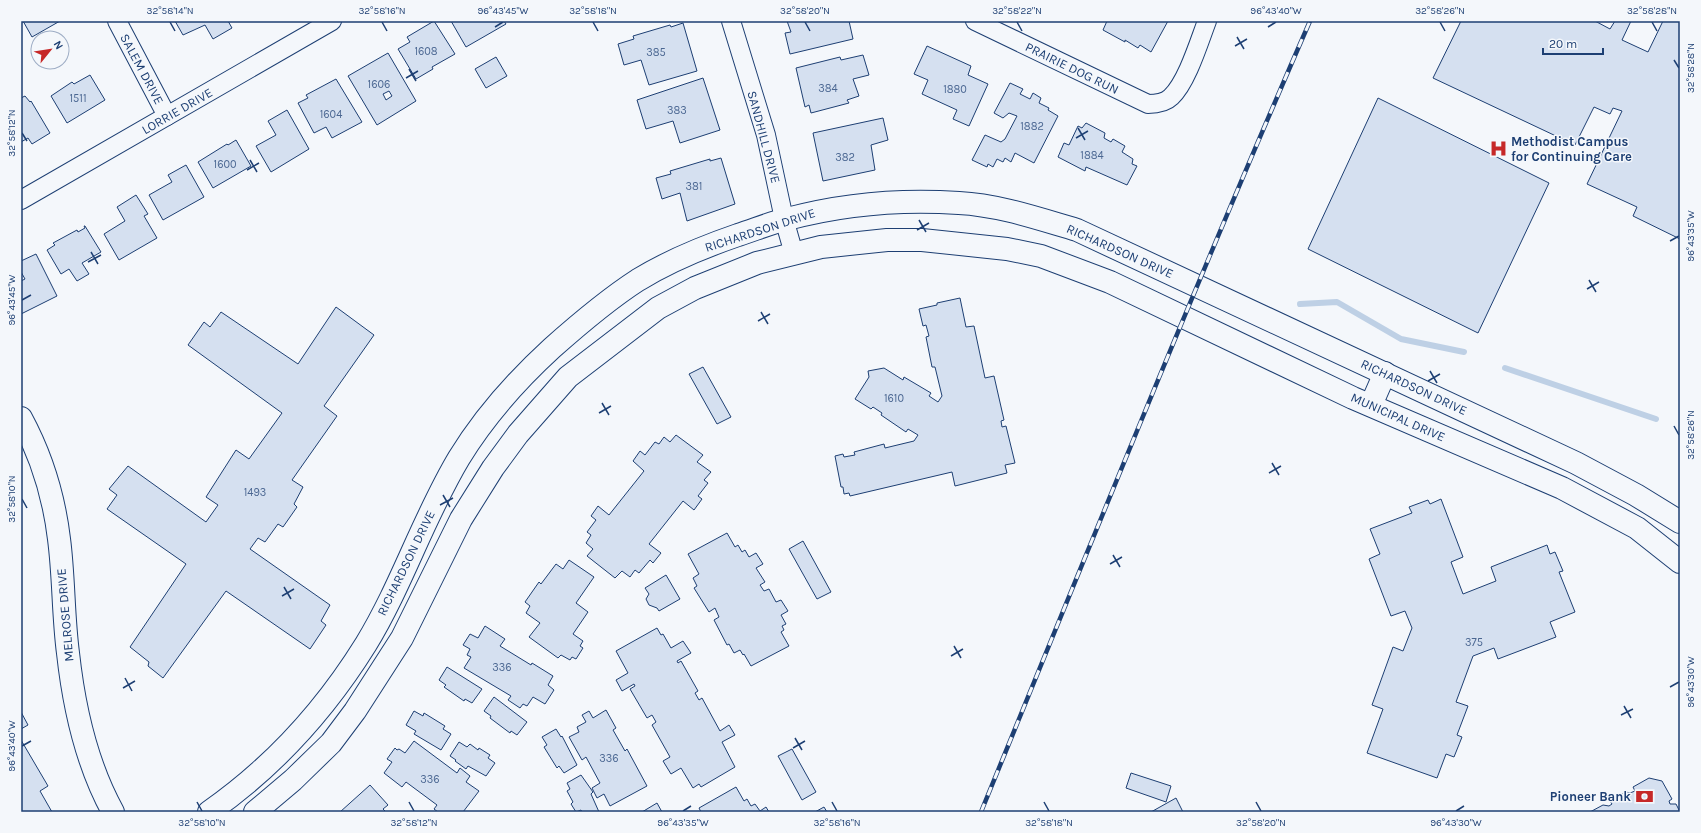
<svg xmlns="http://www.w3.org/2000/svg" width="1701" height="833" viewBox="0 0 1701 833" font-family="Karla,sans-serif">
	<rect width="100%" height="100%" fill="#f4f7fb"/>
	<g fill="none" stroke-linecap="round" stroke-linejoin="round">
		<g stroke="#bed0e5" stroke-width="6">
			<path d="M1300 304 1337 302 1401 339 1464 352"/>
			<path d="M1505 368 1656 419"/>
		</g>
	</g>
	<g fill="#d5e0f0" stroke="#1d3f73" fill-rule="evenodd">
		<path d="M23 21H60L32 37Z"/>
		<path d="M175 21H228L232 28 213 39 205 25 183 35Z"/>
		<path d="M434 21 455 54 432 67 433 69 416 79 398 49 410 42 407 37Z"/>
		<path d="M451 21H504L506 24 466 47Z"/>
		<path d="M787 21H849L853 39 790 54 785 33 791 32Z"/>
		<path d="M1107 21H1168L1151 52 1140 45 1138 48 1125 40V42L1103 30Z"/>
		<path d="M1461 21H1595L1610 29 1615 21H1631L1622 40 1648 52 1663 21H1680V239L1633 216 1637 207 1587 184 1622 111 1613 108 1610 114 1594 107 1575 145 1433 78Z"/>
		<path d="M683 23 697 71 649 85 641 60 624 65 618 44 634 39 633 36 670 25 671 27Z"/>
		<path d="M927 46 971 66 968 75 988 84 969 126 953 119 957 110 922 94 928 80 914 74Z"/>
		<path d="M388 53 416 101 377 125 348 76ZM389 91 392 96 386 100 383 94Z"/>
		<path d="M863 55 869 75 853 79 859 96 847 100 849 103 811 113 809 105 805 107 796 68 840 57 841 60Z"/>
		<path d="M496 57 507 76 486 88 475 69Z"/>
		<path d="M90 75 105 100 67 123 51 96 72 82 74 84Z"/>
		<path d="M703 78 720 130 680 143 673 121 646 129 637 100Z"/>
		<path d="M336 79 362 122 332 138 326 127 314 133 298 103 308 98 306 95Z"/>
		<path d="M1010 83 1023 89 1020 94 1030 99 1033 93 1041 98 1039 103 1049 108 1048 110 1058 116 1034 163 1015 153 1011 162 1005 158 1003 162 997 159 993 167 988 164 987 167 972 160 985 135 1001 142 1005 139 1017 116 1009 113 1003 118 994 113Z"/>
		<path d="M25 96 30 102 31 101 50 133 32 144 28 138 21 142V98Z"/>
		<path d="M1378 98 1549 183 1478 333 1308 249Z"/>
		<path d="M287 110 309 149 271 172 256 146 276 135 268 121Z"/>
		<path d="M883 118 888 140 871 145 875 170 823 181 813 133Z"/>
		<path d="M1086 123 1105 133 1104 138 1111 142 1113 139 1125 146 1122 152 1133 159 1132 164 1137 166 1127 185 1086 167 1085 171 1058 157 1064 143 1069 145 1078 126 1082 128Z"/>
		<path d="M236 140 251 166 213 188 198 162 227 144 228 145Z"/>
		<path d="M721 158 735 204 687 221 680 193 662 199 656 178 671 174 670 171 710 159V161Z"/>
		<path d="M186 165 204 197 163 220 149 195 172 182 168 175Z"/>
		<path d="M136 195 148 214 144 216 157 238 119 260 104 234 125 221 117 207Z"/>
		<path d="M84 226H85L101 252 82 263 89 274 77 281 69 269 61 274 47 250 55 245 53 243 77 230 78 232 85 228Z"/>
		<path d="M36 254 57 296 21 314V281L25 279 21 272V261Z"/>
		<path d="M960 298 966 327 974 326 985 378 994 376 1004 420 1001 421 1002 427 1006 426 1015 463 1005 465 1007 473 955 486 952 472 850 496 849 493 844 494 843 487H841L835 456 843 454 844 457 855 455 854 452 884 444 885 448 914 441 918 435 908 429 906 432 881 415 882 413 873 407 871 409 855 399 869 377 868 371 884 368 903 380 904 377 931 393 929 396 938 402 942 396 935 367H932L926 337 929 336 926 325 923 326 919 309 937 305V303Z"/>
		<path d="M336 307 374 335 324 406 337 416 292 480 303 487 294 504 297 507 283 527 278 524 265 542 258 538 250 549 330 605 321 621 326 625 310 649 226 591 163 678 148 666 149 662 130 647 186 564 107 509 117 495 109 489 128 466 206 522 218 505 206 497 236 450 249 459 282 413 188 345 204 322 210 327 221 312 298 364Z"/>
		<path d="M703 367 731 417 717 424 689 374Z"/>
		<path d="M676 435 703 455 697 462 711 472 704 480 708 483 698 496 702 499 694 510 683 501 649 544 661 553 653 563 650 560 639 573 635 570 630 577 622 571 615 578 587 556 593 549 586 543 591 535 587 532 596 520 591 516 598 506 609 515 644 471 633 461 640 451 645 455 655 442 659 444 664 437 670 442Z"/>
		<path d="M1441 499 1463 557 1451 562 1463 594 1496 581 1491 567 1547 545 1550 554 1555 552 1563 571 1559 572 1575 612 1550 622 1556 637 1498 659 1494 648 1473 656 1456 702 1468 706 1457 735 1462 737 1454 757 1446 754 1437 778 1367 753 1383 709 1372 705 1393 647 1403 651 1412 628 1405 611 1391 616 1369 559 1380 554 1370 529 1412 513 1409 507 1428 500 1430 504Z"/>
		<path d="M727 533 735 547 738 545 742 552 745 550 749 557 756 553 763 564 756 568 765 582 760 585 764 591 769 589 776 602 781 600 788 611 781 615 786 624 782 626 784 630 781 632 789 646 751 666 744 654 743 655 740 650 734 653 729 644 727 645 714 620 719 617 715 608 709 612 694 588 697 586 693 578 699 574 688 554Z"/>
		<path d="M803 541 831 592 817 599 789 549Z"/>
		<path d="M569 560 594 577 576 603 588 612 573 634 583 641 580 646 583 648 576 659 572 657 570 660 561 655 558 658 529 637 540 623 526 613 530 606 525 602 539 582 541 584 556 564 563 569Z"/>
		<path d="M666 575 680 599 659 611 657 608 649 605 646 599 649 594 645 588Z"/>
		<path d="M485 626 505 639 500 646 531 665 532 663 553 676 548 685 554 690 545 704 533 697 527 706 523 704 520 708 508 700 511 696 464 668 471 657 467 655 470 649 463 645 470 634 478 638Z"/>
		<path d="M657 628 661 635 663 634 671 648 683 641 691 653 677 661 678 663 681 661 698 691 695 693 699 700 702 698 720 731 729 725 735 735 722 742 735 767 701 787 699 784 693 788 681 768 671 774 663 761 670 757 652 725 656 722 652 715 647 718 630 689 635 686 634 684 622 691 616 680 628 673 616 651Z"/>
		<path d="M447 667 482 689 472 703 465 699 464 701 444 687 446 685 439 680Z"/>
		<path d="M494 697 527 722 517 735 511 731 510 733 490 718 491 716 484 711Z"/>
		<path d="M606 710 616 728 613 730 625 751 627 749 647 786 610 806 604 794 597 798 592 788 600 783 586 757 582 760 569 737 579 732 577 727 586 722 582 715 589 711 593 718Z"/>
		<path d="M414 711 423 716 424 713 445 726 443 729 451 734 441 750 414 734 416 731 406 725Z"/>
		<path d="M21 712 28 725 21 729Z"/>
		<path d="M556 729 561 737 562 736 577 765 564 773 559 766 557 768 544 747 547 745 542 737Z"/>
		<path d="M21 740 48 786 40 791 52 812H21Z"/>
		<path d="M414 741 457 773 460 768 470 776 466 782 479 791 463 812H438L434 809 437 805 406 782 402 787 384 773 392 762 387 759 395 748 397 750 399 749 405 753Z"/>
		<path d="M459 742 467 747 470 744 478 750 479 748 490 755 488 758 495 763 486 776 468 766 466 769 455 761 456 760 450 756Z"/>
		<path d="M792 749 816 792 802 800 778 756Z"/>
		<path d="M1131 773 1171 786 1166 802 1126 788Z"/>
		<path d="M581 775 593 792 591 794 599 812H582L581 810 576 812 571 804 573 802 567 791 570 789 567 783Z"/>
		<path d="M1649 778 1662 781 1672 799 1669 801 1670 804H1676L1680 812H1590L1603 805 1609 806 1612 804 1610 801 1626 792 1630 793 1635 791 1633 787Z"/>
		<path d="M370 785 388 805 383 809 386 812H340Z"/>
		<path d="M736 787 744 801 747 799 751 806 755 804 760 811 766 807 769 812H701L699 808Z"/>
		<path d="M1176 798 1183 812H1151Z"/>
		<path d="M657 803 662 812H642Z"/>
		<path d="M824 807 827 812H815Z"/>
	</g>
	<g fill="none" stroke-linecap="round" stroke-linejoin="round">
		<defs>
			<g id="street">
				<path d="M117 21 167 116"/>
				<path d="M731 21 766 135 784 219 794 254"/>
				<path d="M975 21 1148 104C1156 104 1165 103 1171 97 1187 82 1199 42 1207 21"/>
				<path d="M21 200 332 21"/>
			</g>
			<g id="secondary">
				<path d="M1371 405 1385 373"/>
				<path d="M21 418C41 455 54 497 59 539 64 577 63 615 68 653 74 708 86 763 113 812"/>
				<path d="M209 812C272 768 325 710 366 644 402 585 423 518 459 458 484 417 516 381 552 348 579 324 607 300 638 280 669 261 703 247 738 235 754 230 770 223 787 219 843 204 901 199 959 203 999 205 1039 219 1077 230L1576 463 1636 495 1680 522"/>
				<path d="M255 812 293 780 331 743 355 711 402 638 461 519 493 468 518 434 568 377 658 308 695 288 757 263 821 247 887 240H922L1007 249 1041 256 1110 282 1353 398 1562 488 1637 528 1680 562"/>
			</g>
		</defs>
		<use href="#street" stroke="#1d3f73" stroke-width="20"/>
		<use href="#secondary" stroke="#1d3f73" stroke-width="24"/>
		<use href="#street" stroke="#f4f7fb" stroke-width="18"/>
		<use href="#secondary" stroke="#f4f7fb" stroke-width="22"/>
		<defs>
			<path id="rail" d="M981 812C1089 548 1196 283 1310 21"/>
		</defs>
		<use href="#rail" stroke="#1d3f73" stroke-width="4.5"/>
		<use href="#rail" stroke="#f4f7fb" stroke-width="3" stroke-dasharray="9" stroke-linecap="butt"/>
	</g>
	<path fill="none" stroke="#1d3f73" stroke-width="1.5" d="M170 22 175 31M382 22 387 31M593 22 598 31M805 22 810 31M1017 22 1022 31M1440 22 1445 31M1652 22 1657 31M495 27 503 22M1268 27 1276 22M1237 37 1244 49M1235 46 1247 39M1674 60 1679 68M409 69 416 81M406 78 418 71M1078 128 1085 140M22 133 27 141M1076 138 1088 131M250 160 257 172M247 170 259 163M919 220 926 232M917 230 929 223M1670 241 1679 236M91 252 98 264M88 262 101 255M1589 280 1596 292M1587 289 1599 282M22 300 31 295M761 312 768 324M758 321 770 314M1430 371 1437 383M1428 381 1440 374M602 403 609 415M599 413 611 406M1674 426 1679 435M1272 463 1279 475M1269 473 1281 466M443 495 450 507M22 499 27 508M440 505 453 498M1113 555 1120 567M1110 564 1122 557M284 587 291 599M282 596 294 589M954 646 961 658M951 656 963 649M125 678 132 691M1670 687 1679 682M123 688 135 681M1624 706 1631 718M1621 715 1633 709M795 738 802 750M22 746 31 741M793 748 805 741M197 802 202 811M409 802 414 811M832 802 837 811M1044 802 1049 811M1256 802 1261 811M683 811 691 806M1456 811 1464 806"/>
	<defs>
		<symbol id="hospital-bare" viewBox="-9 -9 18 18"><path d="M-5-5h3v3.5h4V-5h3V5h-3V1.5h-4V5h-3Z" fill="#c62828" stroke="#f4f7fb" stroke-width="2.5" paint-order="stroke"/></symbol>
		<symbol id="bank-bare" viewBox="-9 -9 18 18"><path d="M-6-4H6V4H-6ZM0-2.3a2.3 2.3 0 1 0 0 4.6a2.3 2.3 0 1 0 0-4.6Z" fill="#c62828" stroke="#f4f7fb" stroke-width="2.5" paint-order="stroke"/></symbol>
	</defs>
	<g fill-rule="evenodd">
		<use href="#hospital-bare" x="1486" y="136" width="25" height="25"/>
		<use href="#bank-bare" x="1632" y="784" width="25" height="25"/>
	</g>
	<g text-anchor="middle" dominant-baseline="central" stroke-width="3" stroke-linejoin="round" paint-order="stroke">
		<g font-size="11" fill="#4b6792">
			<text x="426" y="51">1608</text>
			<text x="656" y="52">385</text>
			<text x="379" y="84">1606</text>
			<text x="828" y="88">384</text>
			<text x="955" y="89">1880</text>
			<text x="78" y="98">1511</text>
			<text x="677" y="110">383</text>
			<text x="331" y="114">1604</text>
			<text x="1032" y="126">1882</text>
			<text x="1092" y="155">1884</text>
			<text x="845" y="157">382</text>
			<text x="225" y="164">1600</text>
			<text x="694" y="186">381</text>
			<text x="894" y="398">1610</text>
			<text x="255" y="492">1493</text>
			<text x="1474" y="642">375</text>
			<text x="502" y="667">336</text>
			<text x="609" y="758">336</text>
			<text x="430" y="779">336</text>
		</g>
		<g font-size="13" fill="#1d3f73" stroke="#f4f7fb">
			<text transform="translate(1072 68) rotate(26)">PRAIRIE DOG RUN</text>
			<text transform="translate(142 69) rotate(62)">SALEM DRIVE</text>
			<text transform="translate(177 111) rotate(-30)">LORRIE DRIVE</text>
			<text transform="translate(764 137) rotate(75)">SANDHILL DRIVE</text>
			<text transform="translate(760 230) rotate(-18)">RICHARDSON DRIVE</text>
			<text transform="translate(1120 251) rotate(24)">RICHARDSON DRIVE</text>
			<text transform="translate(1414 387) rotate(25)">RICHARDSON DRIVE</text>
			<text transform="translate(1398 417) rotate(24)">MUNICIPAL DRIVE</text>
			<text transform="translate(406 563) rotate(-64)">RICHARDSON DRIVE</text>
			<text transform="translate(65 615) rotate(-95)">MELROSE DRIVE</text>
		</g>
		<g font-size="13" font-weight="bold" fill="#1d3f73" stroke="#f4f7fb" text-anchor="start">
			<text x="1511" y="141">Methodist Campus<tspan x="1511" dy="15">for Continuing Care</tspan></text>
			<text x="1631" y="796" text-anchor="end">Pioneer Bank</text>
		</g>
	</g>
	<rect width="1701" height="833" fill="none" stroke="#f4f7fb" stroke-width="44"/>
	<g transform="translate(50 50) rotate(60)"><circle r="19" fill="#f4f7fb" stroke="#9eadc5"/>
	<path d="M0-3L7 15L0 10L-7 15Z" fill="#c62828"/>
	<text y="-6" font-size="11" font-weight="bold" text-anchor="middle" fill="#1d3f73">N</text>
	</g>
	<path d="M1543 48v6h60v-6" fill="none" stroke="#1d3f73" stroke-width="2"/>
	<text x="1549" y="48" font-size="12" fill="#1d3f73" stroke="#f4f7fb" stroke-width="3" paint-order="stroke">20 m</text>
	<rect x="22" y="22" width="1657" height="789" fill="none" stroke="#1d3f73" stroke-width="1.5"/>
	<g font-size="10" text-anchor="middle" fill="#1d3f73">
		<text x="170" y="14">32°58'14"N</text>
		<text x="382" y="14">32°58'16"N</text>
		<text x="503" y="14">96°43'45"W</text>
		<text x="593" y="14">32°58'18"N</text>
		<text x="805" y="14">32°58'20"N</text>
		<text x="1017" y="14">32°58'22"N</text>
		<text x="1276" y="14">96°43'40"W</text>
		<text x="1440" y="14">32°58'26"N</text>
		<text x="1652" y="14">32°58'28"N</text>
		<text transform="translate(1690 68) rotate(-90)" y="4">32°58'28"N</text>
		<text transform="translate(11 133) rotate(-90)" y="4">32°58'12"N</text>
		<text transform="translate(1690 236) rotate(-90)" y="4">96°43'35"W</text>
		<text transform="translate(11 300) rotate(-90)" y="4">96°43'45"W</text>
		<text transform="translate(1690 435) rotate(-90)" y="4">32°58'26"N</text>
		<text transform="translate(11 499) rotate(-90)" y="4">32°58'10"N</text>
		<text transform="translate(1690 682) rotate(-90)" y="4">96°43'30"W</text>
		<text transform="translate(11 746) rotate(-90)" y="4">96°43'40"W</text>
		<text x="202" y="826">32°58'10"N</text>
		<text x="414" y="826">32°58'12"N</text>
		<text x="683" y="826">96°43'35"W</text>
		<text x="837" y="826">32°58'16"N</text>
		<text x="1049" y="826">32°58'18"N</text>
		<text x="1261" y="826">32°58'20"N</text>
		<text x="1456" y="826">96°43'30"W</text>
	</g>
</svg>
